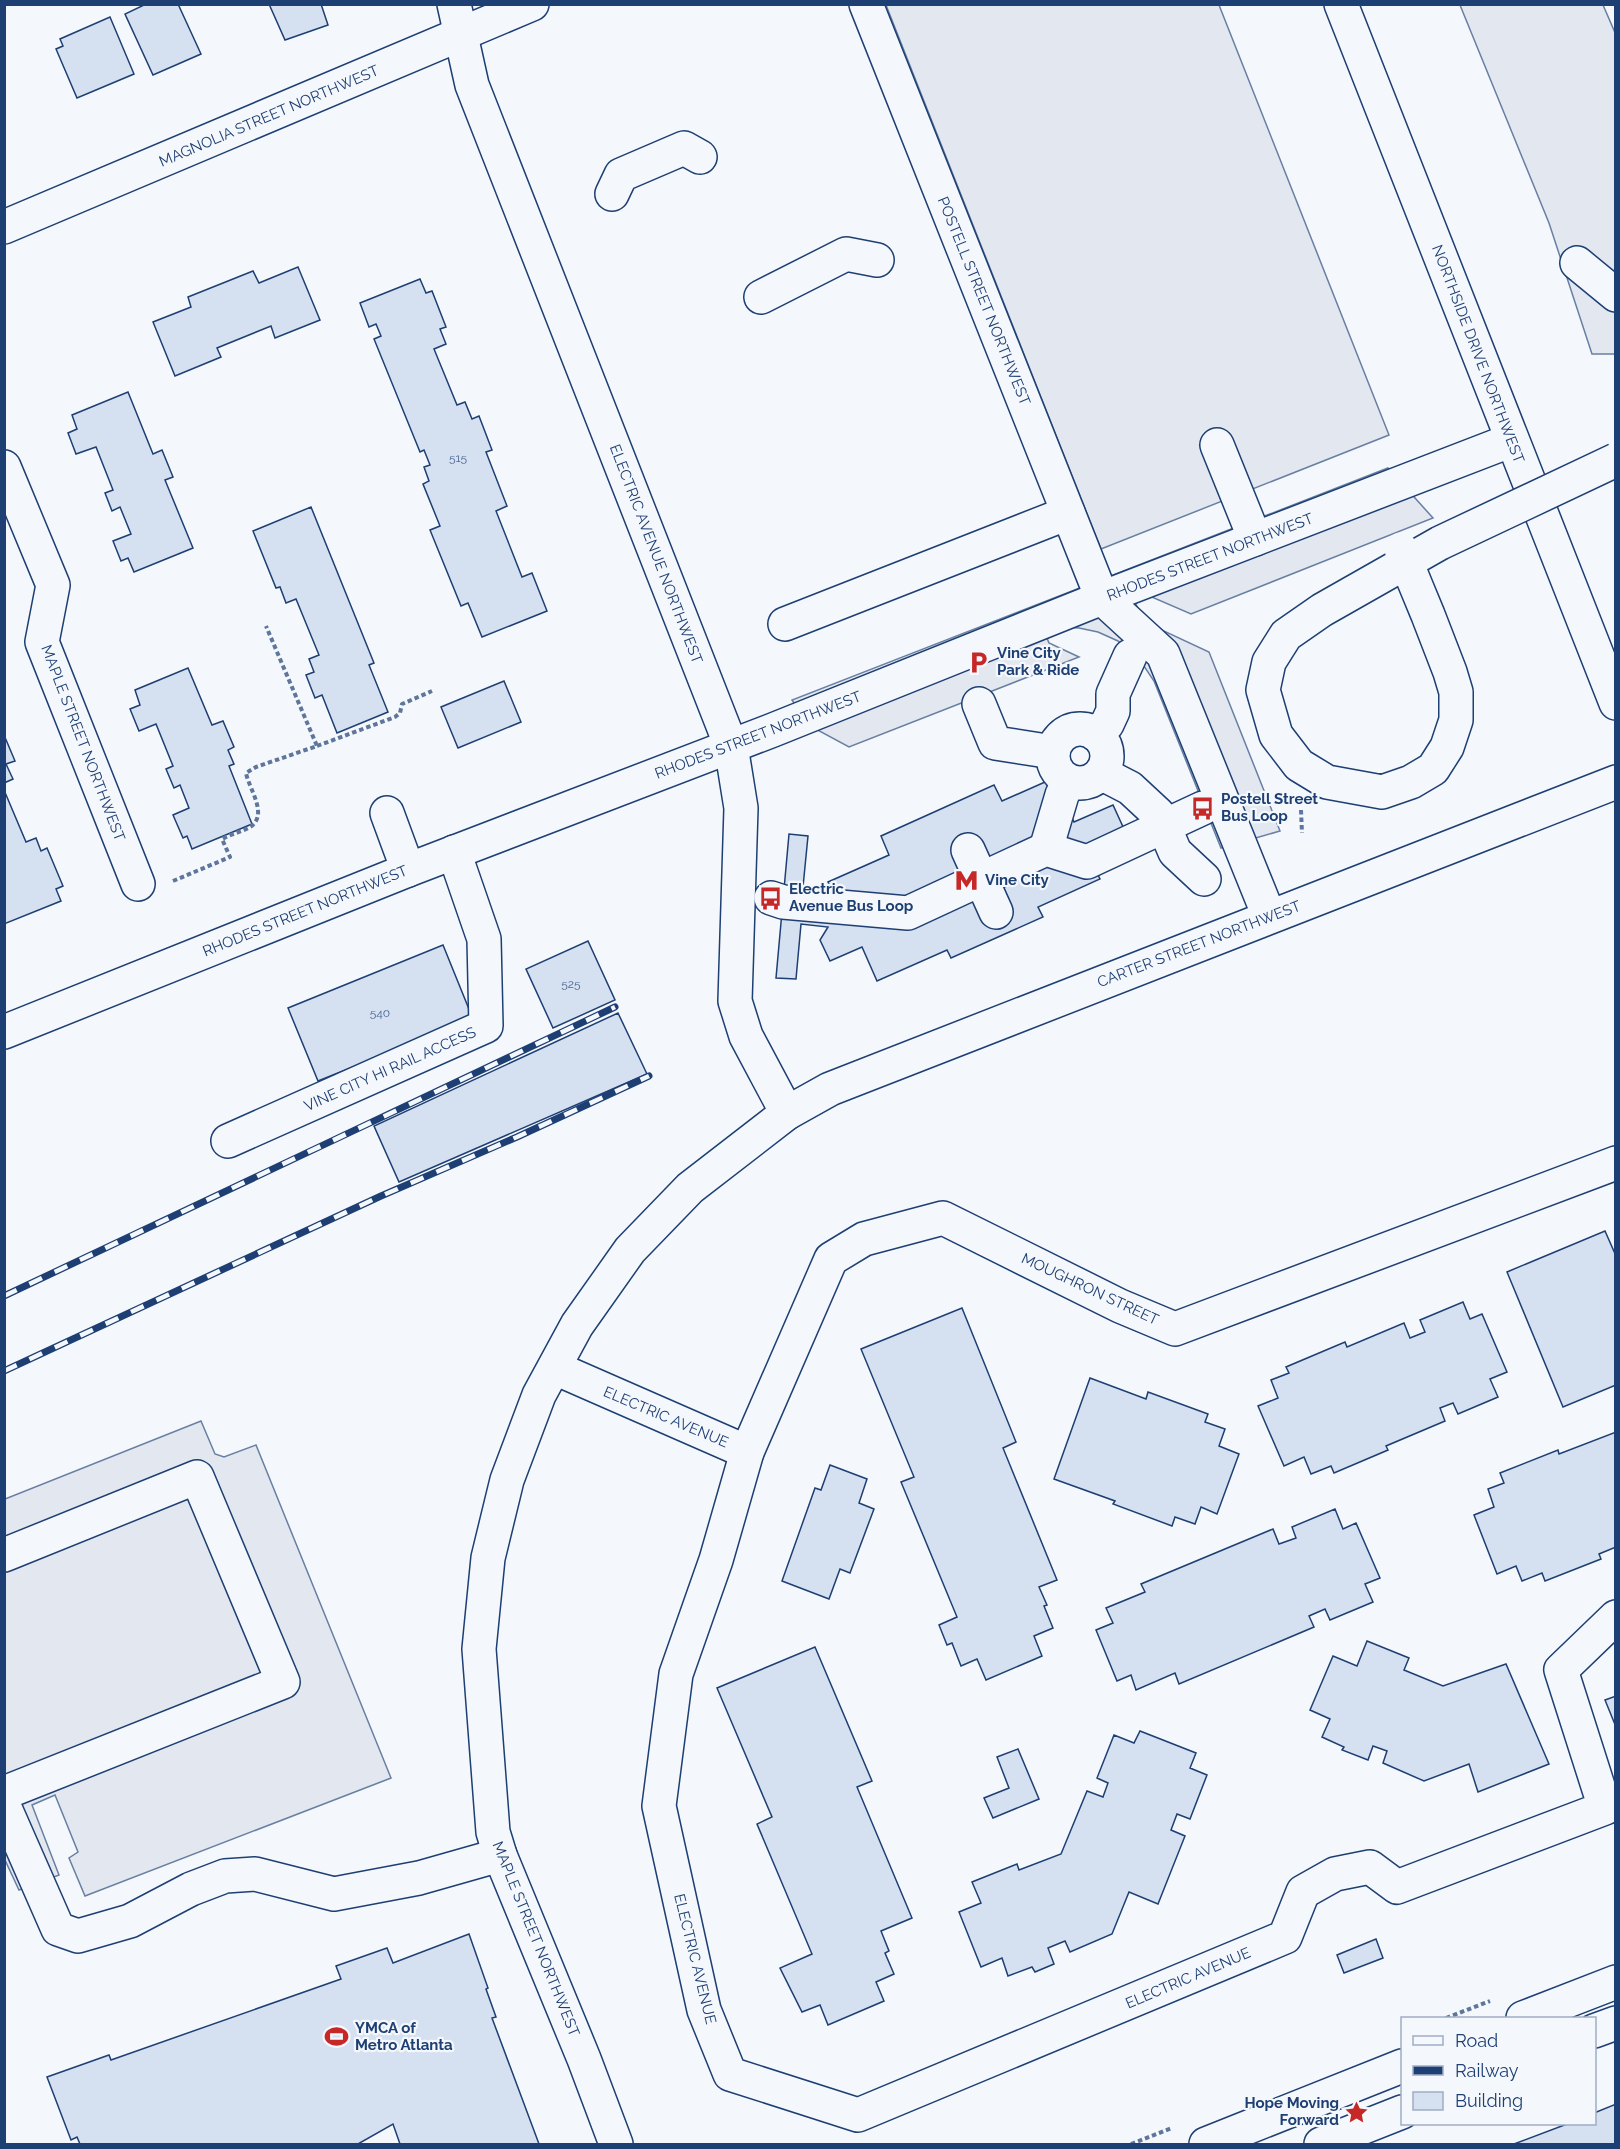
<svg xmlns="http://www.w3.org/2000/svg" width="1620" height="2149" viewBox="0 0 1620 2149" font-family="Raleway,sans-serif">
	<rect width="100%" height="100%" fill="#f4f7fb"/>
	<g fill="#e3e8f0" stroke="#687fa3" stroke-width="1.5">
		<path d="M886 5H1219L1389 435 1101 549Z"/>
		<path d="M1460 5H1603L1616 35 1615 354H1592L1549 223Z"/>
		<path d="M1388 468 1433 518 1191 614 1145 594 1137 599 1136 604 1139 612 1153 626 1209 652 1280 831 1221 848 1154 681 1138 657 1118 641 1098 632 1079 628 1064 627 1050 634 1047 638 1049 643 1079 657 849 747 810 726 792 700Z"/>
		<path d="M201 1421 215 1454 224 1457 256 1445 391 1778 85 1896 69 1858 78 1852 55 1795 32 1805 59 1875 19 1890 5 1860V1499Z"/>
	</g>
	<g fill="#d5e0f0" stroke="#1d3f73" stroke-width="1.5">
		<path d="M146 4H178L201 54 153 75 125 14Z"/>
		<path d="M269 4H321L328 25 285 40Z"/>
		<path d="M110 17 134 74 77 98 56 49 63 46 60 39Z"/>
		<path d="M298 267 320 320 275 338 271 326 217 348 221 357 175 376 153 322 191 307 188 297 253 271 259 283Z"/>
		<path d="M420 279 426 293 432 291 446 327 440 329 446 344 434 349 457 405 465 402 472 419 479 416 492 450 486 452 507 506 496 511 522 577 532 573 547 611 482 637 468 603 461 606 430 530 440 526 423 484 429 481 424 467 430 465 424 450 420 452 374 339 381 336 376 324 369 327 360 303Z"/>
		<path d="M128 392 153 454 162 450 173 477 165 480 193 548 134 572 128 558 121 561 113 541 131 534 120 507 112 511 105 493 113 490 96 447 76 454 68 433 77 429 72 415Z"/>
		<path d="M311 507 374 663 369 665 388 712 337 733 322 695 315 698 306 675 314 672 309 659 319 655 296 599 286 603 280 587 276 588 253 531Z"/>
		<path d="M188 668 212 725 223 721 234 747 228 750 234 764 229 766 252 824 192 849 187 836 183 838 173 815 189 808 180 785 174 788 166 769 173 766 156 724 139 731 130 709 140 705 135 690Z"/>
		<path d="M504 681 521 722 458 748 441 707Z"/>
		<path d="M4 735 15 761 6 764 13 779 4 783Z"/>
		<path d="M1054 778 1074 822 1113 805 1124 829 1096 871 1100 879 1038 907 1043 917 951 958 947 950 877 981 862 947 830 961 820 940 828 927 801 924 796 979 776 978 789 834 808 836 803 887 831 890 828 882 889 855 881 836 994 785 1002 801Z"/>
		<path d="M4 790 26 842 36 838 41 851 47 848 63 886 56 889 61 901 4 924Z"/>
		<path d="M588 941 615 1000 553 1028 526 969Z"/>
		<path d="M443 945 473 1019 318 1081 288 1008Z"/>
		<path d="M618 1013 647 1074 399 1182 374 1126Z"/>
		<path d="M1605 1231 1616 1256V1385L1563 1407 1507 1272Z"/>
		<path d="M1463 1302 1470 1319 1482 1314 1507 1372 1490 1379 1498 1397 1458 1414 1453 1403 1440 1408 1445 1421 1386 1446 1388 1450 1334 1473 1331 1466 1311 1474 1304 1457 1284 1466 1258 1406 1278 1398 1271 1380 1289 1373 1286 1367 1345 1342 1347 1347 1404 1323 1410 1338 1425 1332 1420 1320Z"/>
		<path d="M962 1308 1016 1442 1003 1448 1057 1580 1039 1587 1047 1605 1044 1606 1053 1628 1034 1636 1042 1656 986 1680 977 1659 961 1666 952 1643 947 1645 939 1625 957 1617 901 1482 914 1477 861 1349Z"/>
		<path d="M1090 1378 1146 1399 1148 1392 1208 1414 1205 1422 1225 1429 1219 1446 1239 1454 1217 1514 1201 1507 1195 1524 1175 1517 1172 1526 1113 1504 1115 1501 1054 1479Z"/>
		<path d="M1616 1432V1547L1599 1554 1601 1559 1545 1581 1542 1573 1522 1581 1516 1566 1497 1574 1474 1515 1494 1507 1488 1489 1504 1483 1500 1473 1558 1450 1559 1454Z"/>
		<path d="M830 1465 867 1479 859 1503 874 1509 850 1573 840 1569 829 1599 782 1581 815 1488 821 1490Z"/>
		<path d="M1335 1509 1343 1529 1356 1523 1380 1578 1365 1584 1373 1602 1330 1620 1325 1609 1309 1616 1314 1627 1179 1684 1175 1673 1136 1690 1131 1675 1117 1681 1096 1630 1113 1623 1106 1608 1145 1592 1141 1584 1273 1529 1279 1544 1296 1538 1292 1527Z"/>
		<path d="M1367 1641 1409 1658 1404 1670 1443 1686 1506 1664 1549 1764 1478 1792 1469 1764 1424 1781 1383 1763 1387 1751 1373 1746 1368 1760 1342 1750 1344 1747 1322 1737 1330 1719 1310 1710 1333 1656 1357 1666Z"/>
		<path d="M815 1647 872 1781 857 1787 912 1918 881 1931 889 1951 885 1953 894 1974 876 1982 884 2001 828 2025 820 2005 802 2012 780 1968 812 1954 757 1824 772 1817 717 1688Z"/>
		<path d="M1616 1696V1727L1605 1700Z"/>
		<path d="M1140 1731 1196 1753 1190 1768 1207 1775 1190 1819 1177 1814 1171 1830 1185 1836 1158 1904 1129 1892 1112 1934 1070 1952 1065 1941 1048 1948 1054 1964 1035 1972 1032 1967 1008 1976 1002 1958 981 1967 959 1912 981 1903 972 1882 1017 1864 1019 1870 1061 1854 1087 1791 1103 1797 1108 1783 1097 1778 1114 1735 1134 1743Z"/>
		<path d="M1018 1749 1039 1799 993 1818 984 1798 1009 1788 997 1757Z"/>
		<path d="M469 1934 488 1988 486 1989 496 2017 492 2018 539 2144H400L393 2124 358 2144H80L77 2137 71 2140 47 2077 109 2055 111 2060 341 1979 336 1966 387 1948 393 1963Z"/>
		<path d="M1376 1939 1383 1958 1344 1973 1337 1955Z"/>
		<path d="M1616 2104V2144H1514L1567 2124H1594V2113Z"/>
	</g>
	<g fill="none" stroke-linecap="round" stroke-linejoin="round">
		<defs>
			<g id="minor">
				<path d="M454 4 472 85 731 746 741 808 735 1001 746 1036 787 1113"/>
				<path d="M866 4 1102 598 1163 654 1269 916"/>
				<path d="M612 194 621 175 684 148 700 157"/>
				<path d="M4 227C181 153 356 77 532 4"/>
				<path d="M1577 263 1616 295"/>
				<path d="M761 297 846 254 877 260"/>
				<path d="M1217 445 1255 539"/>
				<path d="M4 467 53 585 42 642 138 884"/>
				<path d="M785 624 1068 513"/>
				<path d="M979 704 995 743 1053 752"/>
				<circle cx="1080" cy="756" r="27"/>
				<path d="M1095 734 1107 724 1113 711V694L1130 656"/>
				<path d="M1101 773 1130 788 1158 814"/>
				<path d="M387 813 408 870"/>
				<path d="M1169 838 1175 852 1204 879"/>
				<path d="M1046 849 1062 795 1069 781"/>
				<path d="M968 850 996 912"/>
				<path d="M771 898 783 902 908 913 1046 849 1087 862 1203 808"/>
				<path d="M4 1032 408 870 773 730 1102 598 1512 440"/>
				<path d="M228 1141 486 1026 484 939 454 852"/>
				<path d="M1616 1163 1175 1329 1120 1306 943 1218 864 1239 831 1259 747 1452 716 1560 676 1674 659 1806 704 2010 730 2074 858 2115 1285 1937 1303 1892 1335 1874 1370 1867 1397 1887 1605 1808 1561 1670 1616 1617"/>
				<path d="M555 1368 747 1452"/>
				<path d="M4 1555 197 1477 283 1682 4 1793"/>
				<path d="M4 1806 58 1929 78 1936 130 1921 191 1889 225 1876 255 1874 334 1894 419 1878 500 1855"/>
				<path d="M1523 2018 1616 1982"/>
				<path d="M1594 2031 1616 2023"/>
				<path d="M616 2144 584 2059 500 1855 493 1832 479 1649 488 1558 507 1480 539 1395 577 1325 630 1250 690 1188 787 1113 830 1089 1616 782"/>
				<path d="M1206 2144 1402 2066"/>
				<path d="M1321 2144 1402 2112"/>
			</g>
			<path id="major" d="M1341 4 1616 703"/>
		</defs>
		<use href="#minor" stroke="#1d3f73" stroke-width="36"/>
		<use href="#major" stroke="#1d3f73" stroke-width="36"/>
		<g stroke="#5e769c" stroke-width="4" stroke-dasharray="4.5 3" stroke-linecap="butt">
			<path d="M317 746 395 717 400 713 402 704 432 691"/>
			<path d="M1301 810 1302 833"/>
			<path d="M173 881 230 857 222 839C231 834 241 832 250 827 269 815 249 789 246 773L256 767 317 746 266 626"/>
			<path d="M1446 2018 1490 2001"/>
			<path d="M1131 2144 1172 2128"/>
		</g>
		<use href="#minor" stroke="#f4f7fb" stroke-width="33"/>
		<use href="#major" stroke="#f4f7fb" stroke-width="33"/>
		<defs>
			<g id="rail">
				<path d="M4 1296 615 1007"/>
				<path d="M4 1371 381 1196 517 1137 649 1076"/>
			</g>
		</defs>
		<use href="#rail" stroke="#1d3f73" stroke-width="7"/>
		<use href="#rail" stroke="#f4f7fb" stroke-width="4.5" stroke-dasharray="14" stroke-linecap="butt"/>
		<defs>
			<path id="minor-bridge" d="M1401 549 1416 586 1428 615 1450 672 1456 692V720L1447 747 1433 769 1411 782 1382 792 1327 782 1299 765 1276 735 1263 690 1269 662 1286 635 1322 610 1440 543 1616 460"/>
		</defs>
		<use href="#minor-bridge" stroke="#1d3f73" stroke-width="36" stroke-linecap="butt"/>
		<use href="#minor-bridge" stroke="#f4f7fb" stroke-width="33"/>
	</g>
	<defs>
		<symbol id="parking-bare" viewBox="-9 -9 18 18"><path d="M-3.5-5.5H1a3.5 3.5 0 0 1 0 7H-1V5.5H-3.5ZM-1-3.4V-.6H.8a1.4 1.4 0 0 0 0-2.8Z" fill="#c62828" stroke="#f4f7fb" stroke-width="2.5" paint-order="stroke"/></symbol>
		<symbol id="bus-bare" viewBox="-9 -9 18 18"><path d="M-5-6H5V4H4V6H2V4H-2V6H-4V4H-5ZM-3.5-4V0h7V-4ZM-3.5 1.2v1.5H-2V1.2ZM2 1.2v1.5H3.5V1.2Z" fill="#c62828" stroke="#f4f7fb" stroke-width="2.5" paint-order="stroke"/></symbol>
		<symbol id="metro-bare" viewBox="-9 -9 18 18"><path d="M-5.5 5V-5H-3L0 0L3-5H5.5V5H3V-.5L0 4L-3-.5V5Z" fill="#c62828" stroke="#f4f7fb" stroke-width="2.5" paint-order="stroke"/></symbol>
		<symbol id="stadium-bare" viewBox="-9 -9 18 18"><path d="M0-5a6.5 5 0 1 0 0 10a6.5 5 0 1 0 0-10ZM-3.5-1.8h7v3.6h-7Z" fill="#c62828" stroke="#f4f7fb" stroke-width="2.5" paint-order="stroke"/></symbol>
		<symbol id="sight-bare" viewBox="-9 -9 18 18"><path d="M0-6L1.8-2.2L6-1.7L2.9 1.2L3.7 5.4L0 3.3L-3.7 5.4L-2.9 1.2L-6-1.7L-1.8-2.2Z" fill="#c62828" stroke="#f4f7fb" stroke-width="2.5" paint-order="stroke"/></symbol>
	</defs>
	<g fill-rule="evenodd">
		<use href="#parking-bare" x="962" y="646" width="33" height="33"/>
		<use href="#bus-bare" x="1186" y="792" width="33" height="33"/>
		<use href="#metro-bare" x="950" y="864" width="33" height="33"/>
		<use href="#bus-bare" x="754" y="882" width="33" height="33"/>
		<use href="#stadium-bare" x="320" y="2020" width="33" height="33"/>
		<use href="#sight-bare" x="1340" y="2096" width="33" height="33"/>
	</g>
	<g text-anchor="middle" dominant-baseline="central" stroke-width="4.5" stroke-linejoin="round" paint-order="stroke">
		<g font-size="12" fill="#4b6792">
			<text x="458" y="458">515</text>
			<text x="571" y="984">525</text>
			<text x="380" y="1013">540</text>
		</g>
		<g font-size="15" fill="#1d3f73" stroke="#f4f7fb">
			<text transform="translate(269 116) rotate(-23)">MAGNOLIA STREET NORTHWEST</text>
			<text transform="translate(984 301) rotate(68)">POSTELL STREET NORTHWEST</text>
			<text transform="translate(1478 354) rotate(69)">NORTHSIDE DRIVE NORTHWEST</text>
			<text transform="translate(656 554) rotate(69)">ELECTRIC AVENUE NORTHWEST</text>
			<text transform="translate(1210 557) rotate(-21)">RHODES STREET NORTHWEST</text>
			<text transform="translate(758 735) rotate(-21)">RHODES STREET NORTHWEST</text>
			<text transform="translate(83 743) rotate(69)">MAPLE STREET NORTHWEST</text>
			<text transform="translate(305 911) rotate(-22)">RHODES STREET NORTHWEST</text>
			<text transform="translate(1199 944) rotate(-21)">CARTER STREET NORTHWEST</text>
			<text transform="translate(390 1069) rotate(-24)">VINE CITY HI RAIL ACCESS</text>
			<text transform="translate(1090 1289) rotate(25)">MOUGHRON STREET</text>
			<text transform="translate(666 1417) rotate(23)">ELECTRIC AVENUE</text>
			<text transform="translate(536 1939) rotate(68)">MAPLE STREET NORTHWEST</text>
			<text transform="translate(695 1959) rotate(76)">ELECTRIC AVENUE</text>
			<text transform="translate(1188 1978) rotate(-23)">ELECTRIC AVENUE</text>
		</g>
		<g font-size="15" font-weight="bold" fill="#1d3f73" stroke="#f4f7fb" text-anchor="start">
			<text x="997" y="653">Vine City<tspan x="997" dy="17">Park &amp; Ride</tspan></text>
			<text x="1221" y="799">Postell Street<tspan x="1221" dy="17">Bus Loop</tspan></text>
			<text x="985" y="880">Vine City</text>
			<text x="789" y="889">Electric<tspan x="789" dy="17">Avenue Bus Loop</tspan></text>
			<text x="355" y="2028">YMCA of<tspan x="355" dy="17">Metro Atlanta</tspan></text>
			<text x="1339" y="2103" text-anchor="end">Hope Moving<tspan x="1339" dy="17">Forward</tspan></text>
		</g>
	</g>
	<rect width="1620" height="2149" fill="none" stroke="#1d3f73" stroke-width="12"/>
	<rect x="1401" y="2017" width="195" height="108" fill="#f4f7fb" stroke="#9eadc5" stroke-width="1.5"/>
	<rect x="1413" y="2036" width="30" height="9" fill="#f4f7fb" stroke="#9eadc5" stroke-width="1.5"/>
	<text x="1455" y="2047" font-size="18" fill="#1d3f73">Road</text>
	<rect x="1413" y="2066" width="30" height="9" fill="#1d3f73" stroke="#9eadc5" stroke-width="1.5"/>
	<text x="1455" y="2077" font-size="18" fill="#1d3f73">Railway</text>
	<rect x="1413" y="2092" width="30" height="18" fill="#d5e0f0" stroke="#9eadc5" stroke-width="1.5"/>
	<text x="1455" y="2107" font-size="18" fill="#1d3f73">Building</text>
</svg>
